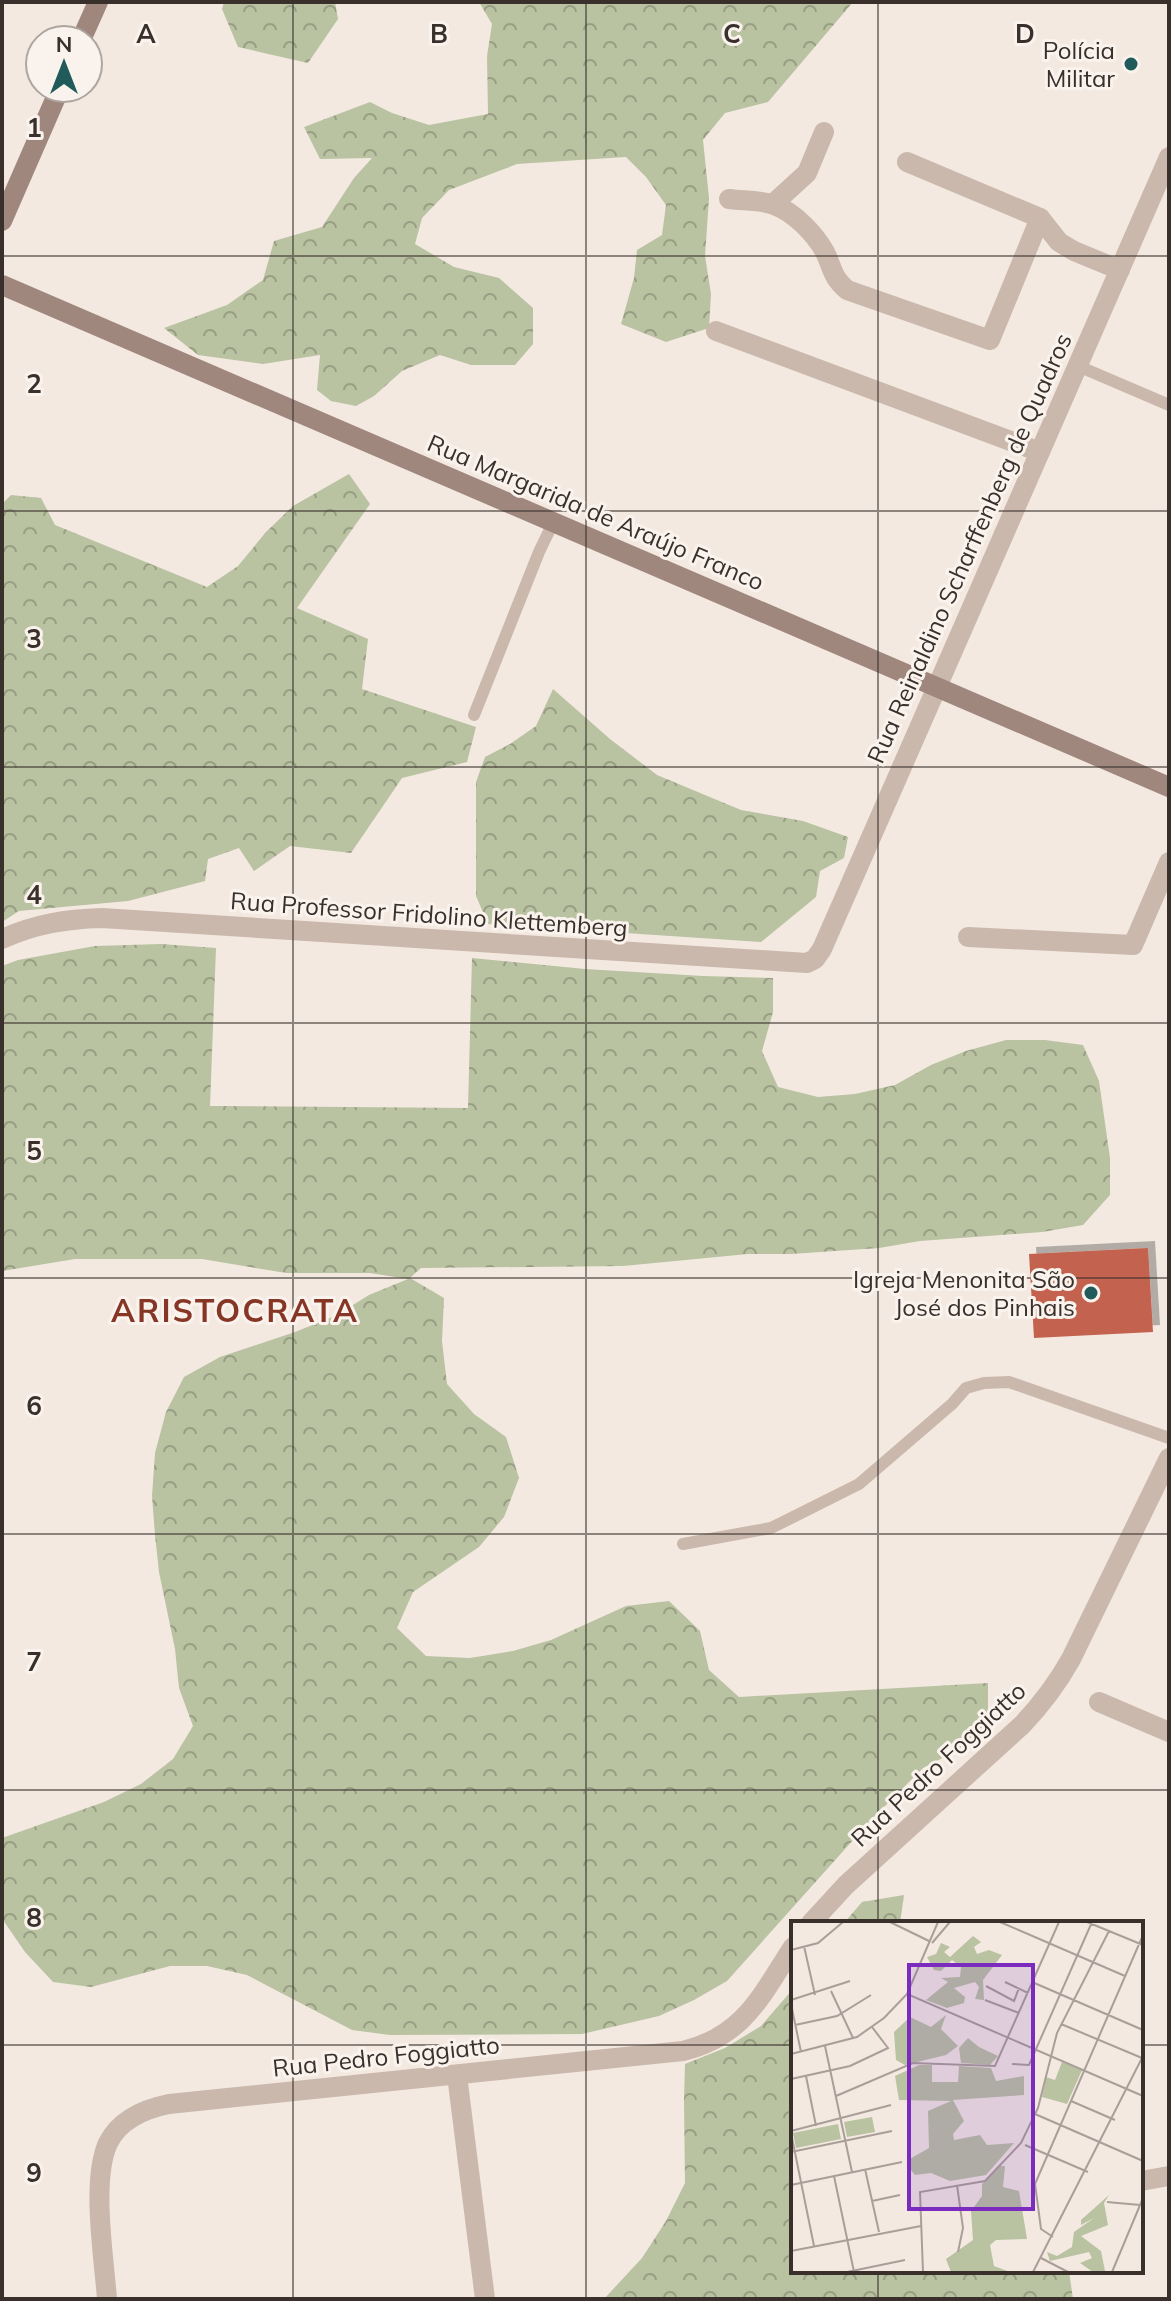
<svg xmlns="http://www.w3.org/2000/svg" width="1171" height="2301" viewBox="0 0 1171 2301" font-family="Mulish,sans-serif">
	<defs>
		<pattern id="forest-crowns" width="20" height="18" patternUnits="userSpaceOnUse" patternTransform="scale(2)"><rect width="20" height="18" fill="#b9c2a1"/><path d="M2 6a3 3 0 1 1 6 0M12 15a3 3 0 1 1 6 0" fill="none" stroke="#979e83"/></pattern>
		<filter id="shadow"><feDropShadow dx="7" dy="-7" stdDeviation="0" flood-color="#0004"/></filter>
	</defs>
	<rect width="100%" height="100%" fill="#f3e9e1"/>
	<g fill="url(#forest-crowns)">
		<path d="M224 2H335L338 19 308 63 238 47 222 9Z"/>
		<path d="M479 2H853L768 102 725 113 703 140 709 198 705 256 711 294 709 328 666 342 621 324 634 278 637 250 662 235 666 205 646 177 626 157 517 164 449 190 422 218 415 244 454 267 499 278 533 308V344L515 365H471L440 355 402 371 374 396 356 406 331 401 317 390 320 355 263 364 198 355 164 328 227 305 263 280 274 241 322 227 354 178 372 158 320 159 304 127 370 102 392 113 429 125 488 114 487 56 492 24Z"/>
		<path d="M349 474 370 504 297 608 368 639 362 689 476 727 467 762 402 778 351 853 290 846 254 871 239 848 208 859 205 881 128 901 19 911 2 922V504L11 495 41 498 55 525 207 587 238 566 266 532 293 506Z"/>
		<path d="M553 689 610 739 657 775 741 810 803 821 848 837 844 858 820 871 816 897 761 942 488 924 476 896V782L485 757 510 744 536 726Z"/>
		<path d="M161 944 216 948 210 1106 468 1108 472 958 585 969 703 976 773 978V1012L762 1051 778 1087 818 1097 855 1094 895 1085 931 1065 966 1051 1006 1040H1045L1083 1045 1099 1081 1110 1158V1195L1083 1225 1042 1232 920 1241 879 1248 791 1254H748L623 1266 421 1268 410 1278 444 1298 442 1341 447 1384 474 1414 506 1437 519 1478 504 1517 479 1547 413 1592 397 1628 426 1656 470 1658 513 1651 551 1640 626 1606 669 1601 700 1631 709 1670 739 1697 988 1683V1722L958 1750 923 1768 871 1820 727 1981 694 2000 659 2016 582 2034 390 2035 352 2030 247 1975 207 1966H170L91 1987 53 1982 25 1952 3 1920 2 1838 104 1802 141 1784 173 1759 193 1726 179 1688 175 1649 159 1572 155 1535 152 1496 155 1453 166 1412 184 1377 220 1357 295 1332 335 1316 369 1295 408 1279 370 1273H286L202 1259H75L2 1271V966L18 960 95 946Z"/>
		<path d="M904 1895 900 1923H844L862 1902Z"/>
		<path d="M793 1989V2271H1069L1073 2299H604L642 2258 666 2221 685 2183 684 2101 685 2064 725 2048 761 2026Z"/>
	</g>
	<path fill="#c3634f" filter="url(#shadow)" d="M1148 1248 1153 1332 1034 1338 1029 1254Z"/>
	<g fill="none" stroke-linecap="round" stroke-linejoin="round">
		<g stroke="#cbb8ac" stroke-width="12">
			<path d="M1078 366 1169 405"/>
			<path d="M474 715 539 552 553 523"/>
			<path d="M683 1544 771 1528 859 1484 952 1404 966 1388 984 1383 1009 1382 1169 1438"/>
		</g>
		<g stroke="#cbb8ac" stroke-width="20">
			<path d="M907 162 1040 218 1059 242 1074 251 1120 270"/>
			<path d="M729 199C743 201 761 200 774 205 794 212 815 234 825 252 833 269 832 277 847 290L990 340 1040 218"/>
			<path d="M773 204 807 173 824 132"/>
			<path d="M716 331 1040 452"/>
			<path d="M968 937 1133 945 1169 862"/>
			<path d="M2 939C35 924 66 919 102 918L807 963 815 959 822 949 937 687"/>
			<path d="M1099 1702 1169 1732"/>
			<path d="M811 1923 846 1885 1022 1725C1042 1704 1057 1684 1071 1659L1169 1458"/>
			<path d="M457 2075 485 2299"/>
			<path d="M1141 2181 1169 2176"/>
			<path d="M107 2299C104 2258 91 2180 108 2143 120 2119 144 2109 169 2104L683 2051C744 2036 761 1996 793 1947"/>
		</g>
		<path stroke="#cbb8ac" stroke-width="20" d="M937 687 1169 157"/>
		<g stroke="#9f877e" stroke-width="20">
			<path d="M81 40 98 2"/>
			<path d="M2 221 60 88"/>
			<path d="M2 285 1169 787"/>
		</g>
	</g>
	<path fill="none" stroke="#392f2b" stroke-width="2" stroke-opacity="0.55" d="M293 2V2299M586 2V2299M878 2V1923M2 256H1169M2 511H1169M2 767H1169M2 1023H1169M2 1278H1169M2 1534H1169M2 1790H1169M2 2045H793M1141 2045H1169M878 2271V2299"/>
	<g fill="#215a5a" stroke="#faf3ed" stroke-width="3">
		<circle cx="1131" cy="64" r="8"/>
		<circle cx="1091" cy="1293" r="8"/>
	</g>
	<g text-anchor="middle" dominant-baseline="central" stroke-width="6" stroke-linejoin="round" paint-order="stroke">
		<g font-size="24" fill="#392f2b" stroke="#faf3ed" text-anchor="end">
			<text x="1115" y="50">Polícia<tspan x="1115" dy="28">Militar</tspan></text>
			<text x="1075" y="1279">Igreja Menonita São<tspan x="1075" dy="28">José dos Pinhais</tspan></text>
		</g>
		<g font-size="24" fill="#392f2b" stroke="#faf3ed">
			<text transform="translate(596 512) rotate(23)">Rua Margarida de Araújo Franco</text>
			<text transform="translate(969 548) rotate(-66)">Rua Reinaldino Scharffenberg de Quadros</text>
			<text transform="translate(429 914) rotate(4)">Rua Professor Fridolino Klettemberg</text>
			<text transform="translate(938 1764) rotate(-43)">Rua Pedro Foggiatto</text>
			<text transform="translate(386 2056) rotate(-6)">Rua Pedro Foggiatto</text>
		</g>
		<g font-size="32" font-weight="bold" letter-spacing="2" fill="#873626" stroke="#faf3ed">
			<text x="235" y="1310">ARISTOCRATA</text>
		</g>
	</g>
	<g transform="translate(791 1921)">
		<rect width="352" height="352" fill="#f3e9e1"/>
		<path d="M182 15 190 21 183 26 186 33 198 29 211 34 192 59 193 79 184 78 188 66 184 61 163 67 174 76 173 82 156 87 135 79 157 61 150 57 169 56 170 46 161 39 150 50 143 49 136 36 145 33 150 22 159 26 153 31 159 36ZM155 94 150 108 167 125 155 134 114 144 105 139 103 111 119 96 140 106ZM177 117 188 126 207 135 199 144 170 142 168 127ZM128 144H141V161H167L168 145 200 147 205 160 233 155V174L162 179 173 200 162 213 163 219 189 214 196 224 223 222 195 254 159 260 140 252 124 254 118 247 117 239 138 227 137 190 160 180 108 179 104 155ZM81 196 84 211 56 216 53 201ZM47 203 50 218 5 227 2 212ZM209 245H214L212 266 228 270 236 318 205 319 199 324 203 345 219 351H160L155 338 182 319 180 290 191 275V263ZM318 274 313 282 317 304 290 315 310 330 314 350 302 351 289 342 301 337 298 331 259 340 256 331 266 335 281 326 283 311 303 297 290 304V299Z" fill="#b9c2a1"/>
		<path d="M271 141 291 149 276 183 251 176 255 156 264 159Z" fill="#b9c2a1"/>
		<path fill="none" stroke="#a99f98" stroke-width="2" d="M99 1 138 20M147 1 116 73 352 175M209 1 334 55M296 1 352 24M141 22 159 1M13 25 24 74M0 29 27 22 52 1M214 61 237 72M241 61 352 109M195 65 223 80 228 67M40 70 62 117M0 79 59 60M194 79 228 92M0 83 10 131M270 103 351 137M4 104 46 95 80 74M34 125 61 251M0 133 66 116 93 97 116 73M221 143 238 144 301 1M15 155 25 205M0 158 59 145 97 127 81 106M45 175 122 142 204 145 268 1M280 180 324 199M244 193 352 240M0 210 100 184M0 212 23 325M234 224 297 251M0 231 101 210M74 248 88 311M43 255 63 351M0 264 111 241M166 264 172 307 167 331M81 280 109 274M316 281 349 284M262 316 250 308 244 263 352 14M0 330 130 305M250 337 277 351M56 351 114 339M132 351 129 271 194 260 230 222 247 187 266 112 318 10M242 351 352 135M321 351 352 277"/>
		<path fill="#7b2cbf" fill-opacity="0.15" stroke="#7b2cbf" stroke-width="4" d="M118 44H242V288H118Z"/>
		<rect width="352" height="352" fill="none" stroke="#392f2b" stroke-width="4"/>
	</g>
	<g font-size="26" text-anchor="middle" font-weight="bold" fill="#392f2b" stroke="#faf3ed" stroke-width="6" stroke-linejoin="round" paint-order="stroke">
		<text x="146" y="43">A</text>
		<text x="439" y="43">B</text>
		<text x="732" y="43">C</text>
		<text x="1025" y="43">D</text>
		<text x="34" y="137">1</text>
		<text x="34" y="393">2</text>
		<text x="34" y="648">3</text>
		<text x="34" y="904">4</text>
		<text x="34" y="1160">5</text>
		<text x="34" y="1415">6</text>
		<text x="34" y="1671">7</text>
		<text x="34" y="1927">8</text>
		<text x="34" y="2182">9</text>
	</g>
	<rect width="1171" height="2301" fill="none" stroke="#392f2b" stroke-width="8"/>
	<g transform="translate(64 64)"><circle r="38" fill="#faf3ed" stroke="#ada59f" stroke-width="2"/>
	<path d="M0-6L14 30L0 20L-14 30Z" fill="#215a5a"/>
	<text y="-12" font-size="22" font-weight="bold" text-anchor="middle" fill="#392f2b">N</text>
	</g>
</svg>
